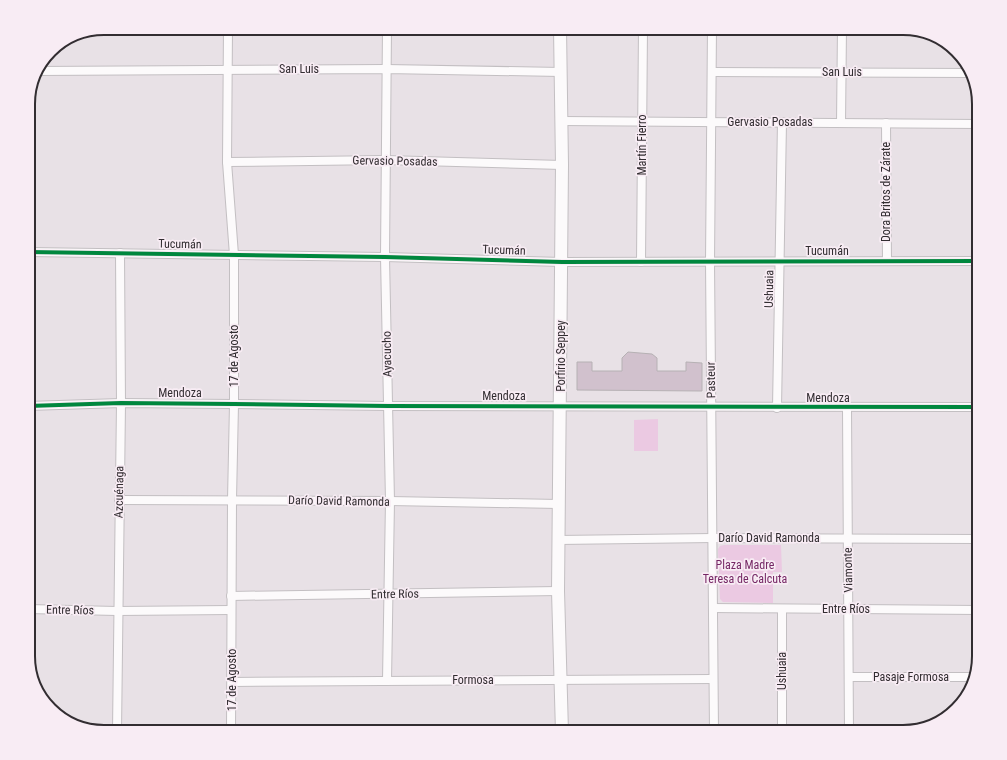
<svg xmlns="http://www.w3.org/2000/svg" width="1007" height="760" viewBox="0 0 1007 760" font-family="'Roboto Condensed',sans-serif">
	<rect width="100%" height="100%" fill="#e8e1e6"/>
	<g fill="#ebc9e2">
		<path d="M658 419V451H634V420Z"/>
		<path d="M724 545H781L782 572H773V603L723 602 720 599 718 549 720 546Z"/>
	</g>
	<path fill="#d1c1cd" stroke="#b6b1b4" d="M628 352 652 354 657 358V371H686V362L702 363V391L577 390V362H592V371H622V358Z"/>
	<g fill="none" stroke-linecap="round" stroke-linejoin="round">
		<defs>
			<g id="street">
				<path d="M228 28 227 162 234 255V404L232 500 231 732"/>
				<path d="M387 28 385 257 390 501 387 681"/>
				<path d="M712 28 710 262 714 732"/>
				<path d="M36 71 386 69 561 72"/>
				<path d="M713 72 972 73"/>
				<path d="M978 99 979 211"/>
				<path d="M562 121 979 124"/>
				<path d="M841 123 842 28"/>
				<path d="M886 123 887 261"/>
				<path d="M227 162 385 160 562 165"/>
				<path d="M28 252 385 257 562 262 979 261"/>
				<path d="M641 262 643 28"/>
				<path d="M28 406 121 403 234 404 388 406 979 407"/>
				<path d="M777 408 782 122"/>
				<path d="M847 408 849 732"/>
				<path d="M119 500 390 501 558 504"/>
				<path d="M558 540 713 538 979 539"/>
				<path d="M231 596 558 591"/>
				<path d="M713 608 979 610"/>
				<path d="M28 609 117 611 231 610"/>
				<path d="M849 677H972"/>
				<path d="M232 682 713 679"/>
				<path d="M117 732 121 403 120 253"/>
				<path d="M782 732V609"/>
			</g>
			<path id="secondary" d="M560 28 562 165 558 591 562 732"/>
		</defs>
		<use href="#street" stroke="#c3bfc2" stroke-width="10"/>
		<use href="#secondary" stroke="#c3bfc2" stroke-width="14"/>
		<use href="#street" stroke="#fcfafb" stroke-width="8"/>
		<use href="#secondary" stroke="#fcfafb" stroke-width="12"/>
		<defs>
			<g id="cycleway">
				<path d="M28 252 385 257 562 262 979 261"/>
				<path d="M28 406 121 403 234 404 388 406 979 407"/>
			</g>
		</defs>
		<use href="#cycleway" stroke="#f8ecf4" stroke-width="6"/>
		<use href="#cycleway" stroke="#00873e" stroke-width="4"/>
	</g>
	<g text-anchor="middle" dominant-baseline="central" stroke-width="3.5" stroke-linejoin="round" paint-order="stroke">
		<g font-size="12" fill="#322d31" stroke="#f8ecf4">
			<text x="299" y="69">San Luis</text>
			<text x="842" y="72">San Luis</text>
			<text x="770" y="122">Gervasio Posadas</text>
			<text transform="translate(642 145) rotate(-90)">Martín Fierro</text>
			<text transform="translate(395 161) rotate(1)">Gervasio Posadas</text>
			<text transform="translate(886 192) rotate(-90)">Dora Britos de Zárate</text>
			<text transform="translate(180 244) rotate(1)">Tucumán</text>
			<text transform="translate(504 250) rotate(2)">Tucumán</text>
			<text x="827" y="251">Tucumán</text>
			<text transform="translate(769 289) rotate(-89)">Ushuaia</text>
			<text transform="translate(387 354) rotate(-91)">Ayacucho</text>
			<text transform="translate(234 356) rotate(-90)">17 de Agosto</text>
			<text transform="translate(561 356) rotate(-90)">Porfirio Seppey</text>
			<text transform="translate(711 380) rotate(-91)">Pasteur</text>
			<text x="180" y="393">Mendoza</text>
			<text x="504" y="396">Mendoza</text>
			<text x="828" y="398">Mendoza</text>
			<text transform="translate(119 492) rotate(-89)">Azcuénaga</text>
			<text transform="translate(339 501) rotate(1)">Darío David Ramonda</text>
			<text x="769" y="538">Darío David Ramonda</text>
			<text transform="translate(848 570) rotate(-91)">Viamonte</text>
			<text transform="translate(395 594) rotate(-1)">Entre Ríos</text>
			<text x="846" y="609">Entre Ríos</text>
			<text transform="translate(70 610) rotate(1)">Entre Ríos</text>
			<text transform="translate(782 671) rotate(-90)">Ushuaia</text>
			<text x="911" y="677">Pasaje Formosa</text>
			<text transform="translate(232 680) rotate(-90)">17 de Agosto</text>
			<text x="473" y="680">Formosa</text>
		</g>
		<g font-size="12" fill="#752765" stroke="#f8ecf4">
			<text x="745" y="565">Plaza Madre<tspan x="745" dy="14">Teresa de Calcuta</tspan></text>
		</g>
	</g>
	<path d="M0 0H1007V760H0ZM104 35H903A69 69 0 0 1 972 104V656A69 69 0 0 1 903 725H104A69 69 0 0 1 35 656V104A69 69 0 0 1 104 35Z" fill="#f8ecf4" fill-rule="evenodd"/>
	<path fill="none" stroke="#322d31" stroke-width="2" d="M104 35H903A69 69 0 0 1 972 104V656A69 69 0 0 1 903 725H104A69 69 0 0 1 35 656V104A69 69 0 0 1 104 35Z"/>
</svg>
